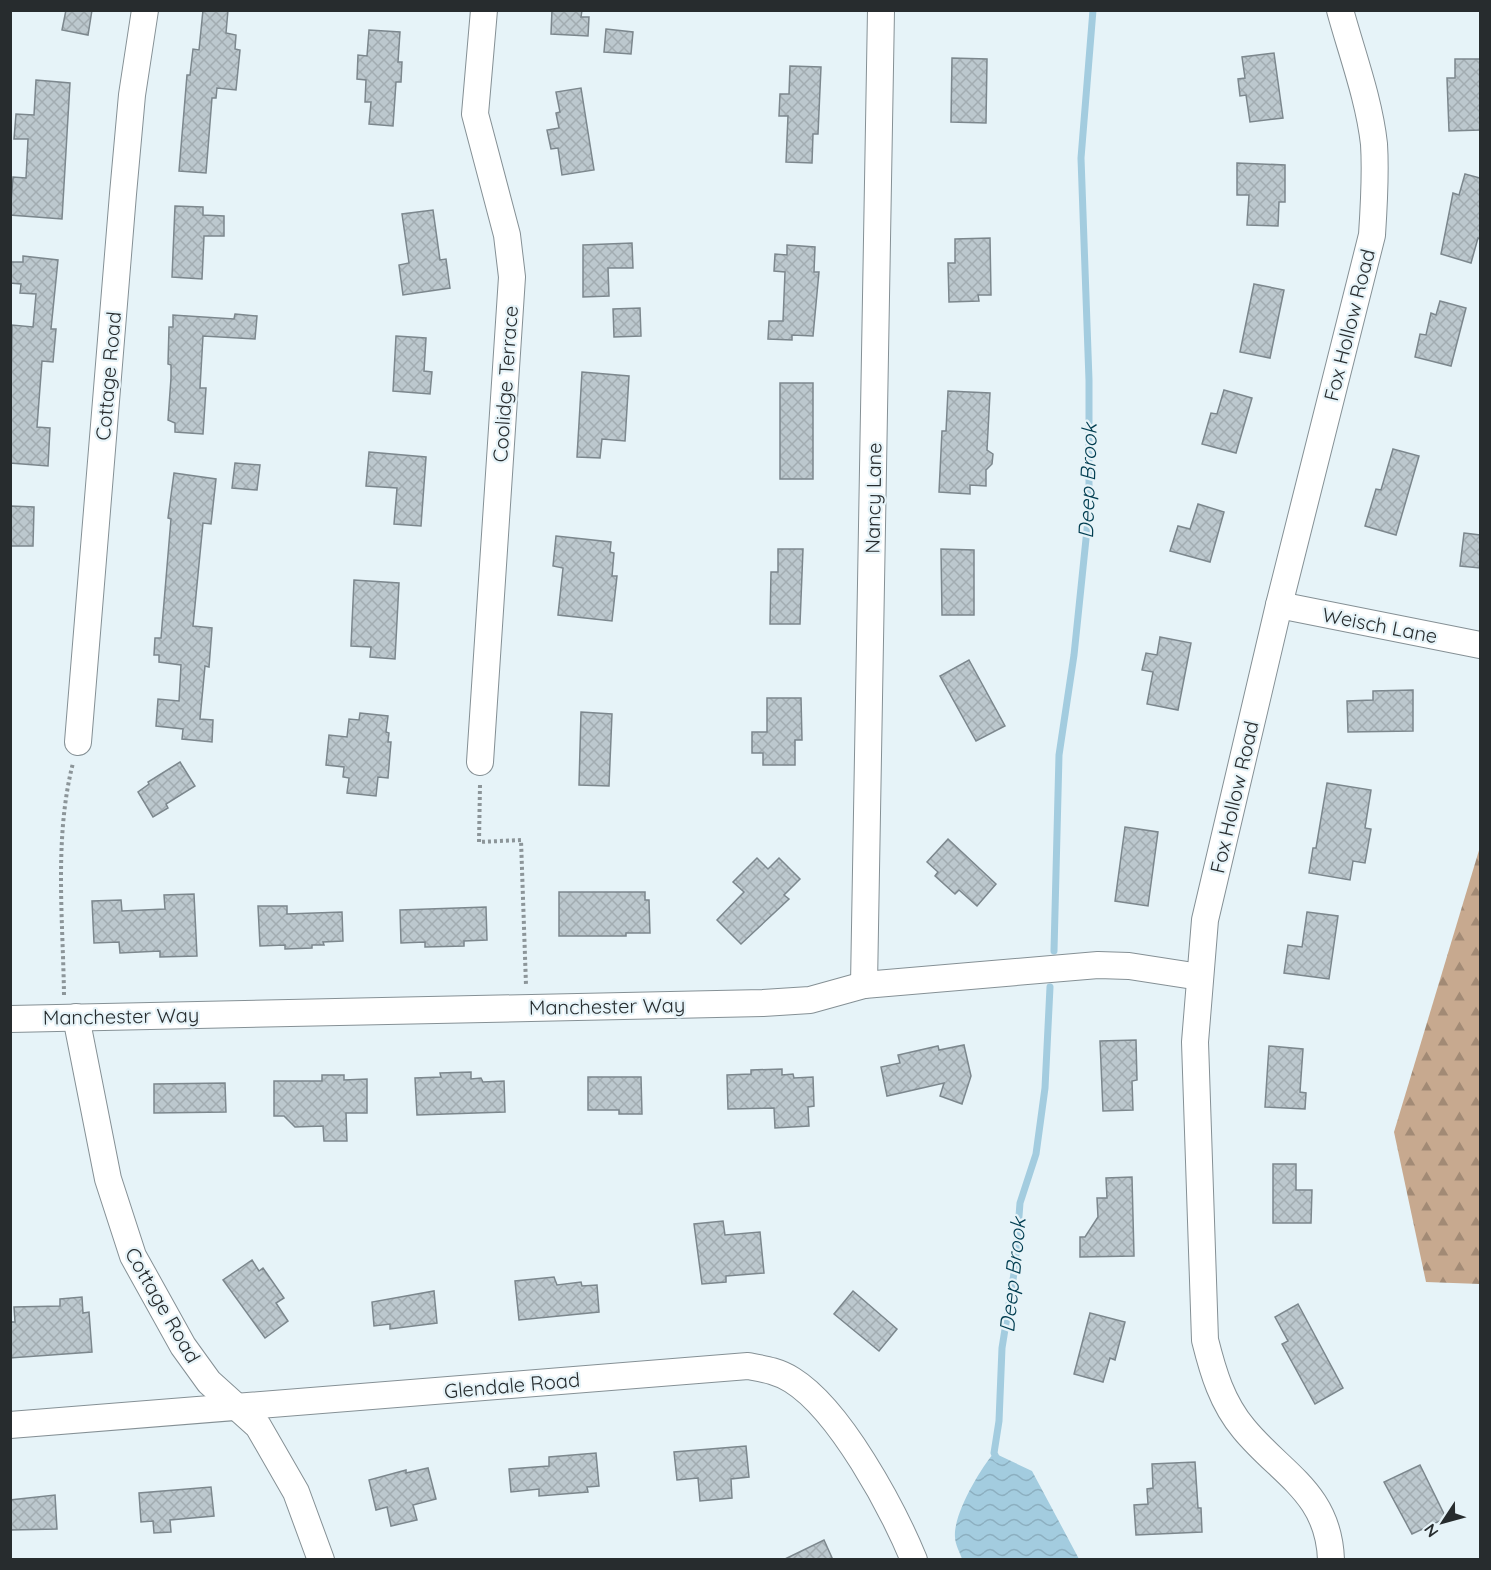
<svg xmlns="http://www.w3.org/2000/svg" width="1491" height="1570" viewBox="0 0 1491 1570" font-family="Quicksand,sans-serif">
	<defs>
		<pattern id="forest-firs" width="22" height="20" patternUnits="userSpaceOnUse" patternTransform="scale(1.5)"><rect width="22" height="20" fill="#c7a98f"/><path d="M5 1l3.5 6h-7zM16 11l3.5 6h-7z" fill="#a28a75"/></pattern>
		<pattern id="water-waves" width="16" height="10" patternUnits="userSpaceOnUse" patternTransform="scale(1.5)"><rect width="16" height="10" fill="#a3ccdf"/><path d="M0 5q4-4 8 0t8 0" fill="none" stroke="#8cafc0"/></pattern>
		<pattern id="building-cross-hatch" width="8" height="8" patternUnits="userSpaceOnUse" patternTransform="scale(1.5)"><rect width="8" height="8" fill="#bcc8ce"/><path d="M0 0l8 8M0 8l8-8" fill="none" stroke="#a2acb1"/></pattern>
	</defs>
	<rect width="100%" height="100%" fill="#e6f3f8"/>
	<path fill="url(#forest-firs)" d="M1480 847V1284L1426 1282 1394 1132Z"/>
	<path fill="url(#water-waves)" d="M994 1453 1032 1471 1079 1559H962C960 1553 955 1544 955 1537 953 1515 980 1469 994 1453Z"/>
	<g fill="none" stroke-linecap="round" stroke-linejoin="round">
		<g stroke="#a3ccdf" stroke-width="7">
			<path d="M1054 951 1059 755 1074 655 1089 510V380L1081 158 1093 10"/>
			<path d="M997 1459 994 1453 999 1421 1002 1348 1015 1267 1020 1203 1036 1154 1045 1088 1050 987"/>
		</g>
	</g>
	<g fill="url(#building-cross-hatch)" stroke="#7c878d" stroke-width="1.5">
		<path d="M66 10H92L88 35 62 30Z"/>
		<path d="M203 10H228L226 33 236 35 235 49 240 50 236 90 217 88 216 98H212L206 173 179 171 187 75H190L193 49 199 50Z"/>
		<path d="M552 10H582L581 17H589L588 36 551 34Z"/>
		<path d="M606 29 633 32 631 54 604 52Z"/>
		<path d="M369 30 400 32 398 62H402L401 82H396L393 126 369 124 371 102H365L366 80 357 79 358 55 367 56Z"/>
		<path d="M1274 53 1283 118 1250 122 1246 95 1240 96 1238 79 1245 78 1242 57Z"/>
		<path d="M952 58 987 59 986 123 951 122Z"/>
		<path d="M1455 59H1480V130L1449 131 1447 78H1455Z"/>
		<path d="M790 66 821 67 818 134H813L812 163 786 162 788 116H779L780 94H789Z"/>
		<path d="M36 80 70 83 62 219 10 215 13 177 26 178 28 139H14L16 114 34 115Z"/>
		<path d="M581 88 594 170 562 175 558 148 551 149 547 130 559 128 556 113 560 112 556 92Z"/>
		<path d="M1237 163 1285 165V202H1279L1278 226 1247 225 1249 195H1237Z"/>
		<path d="M1465 174 1480 178V239L1478 238 1471 263 1441 254 1453 193 1459 195Z"/>
		<path d="M175 206 203 207V215L224 216V236H204L202 279 172 277Z"/>
		<path d="M433 210 440 260 446 259 450 288 403 295 399 265 409 263 402 214Z"/>
		<path d="M990 238 991 295H978L979 301 949 302 948 263H955V239Z"/>
		<path d="M632 243 633 268H608L609 296 583 297V245Z"/>
		<path d="M787 245 815 247 814 272H819L813 336 792 335V340L768 339 769 321H783L785 272 774 271 775 254 787 255Z"/>
		<path d="M23 256 58 260 51 329H56L53 362 42 361 37 427 50 428 48 466 10 463 12 325 33 327 36 294 20 293 21 284 10 283V262H23Z"/>
		<path d="M1254 284 1284 290 1270 358 1240 352Z"/>
		<path d="M1440 301 1466 308 1451 366 1415 357 1420 334 1426 335 1431 313 1436 315Z"/>
		<path d="M640 308 641 336 614 337 613 309Z"/>
		<path d="M235 314 257 316 255 339 203 336 200 388H206L203 434 175 432V423L168 420 171 378V365L168 364 169 327H173V315L234 319Z"/>
		<path d="M396 336 426 338 424 371 432 372 430 394 393 391Z"/>
		<path d="M582 372 629 376 625 441 602 439 600 458 577 457Z"/>
		<rect x="780" y="383" width="33" height="96"/>
		<path d="M1224 390 1252 398 1236 453 1202 444 1211 413 1217 414Z"/>
		<path d="M948 391 990 393 987 450 993 454 992 464 986 470V486L970 485V494L939 492 942 431H946Z"/>
		<path d="M1393 449 1419 456 1396 535 1365 526 1376 489 1381 490Z"/>
		<path d="M369 452 426 457 421 526 394 524 397 488 366 486Z"/>
		<path d="M235 463 260 465 257 490 232 488Z"/>
		<path d="M174 473 216 479 211 524 203 523 193 626 212 628 209 667 205 666 200 719 213 720 212 742 182 739 183 729 156 726 158 699 179 701 181 665 159 662V655H154L155 638H161L171 519 168 518Z"/>
		<path d="M1198 504 1224 512 1210 562 1170 551 1178 526 1190 529Z"/>
		<path d="M10 506 34 507 33 546H10Z"/>
		<path d="M1464 533 1480 535V568L1460 566Z"/>
		<path d="M556 536 611 542 610 552 614 553 612 576H617L612 621 558 615 563 568 553 566Z"/>
		<path d="M778 549H803L800 624H770L771 572H778Z"/>
		<path d="M941 549 974 550V615H942Z"/>
		<path d="M354 580 399 583 395 659 370 657 371 647 351 646Z"/>
		<path d="M1160 637 1191 643 1178 710 1147 704 1153 672 1142 670 1146 653 1157 655Z"/>
		<path d="M969 660 1005 726 976 741 940 676Z"/>
		<path d="M1413 690V731L1348 732 1347 701 1373 700V691Z"/>
		<path d="M767 698H801L802 740H795V765H763V753H752V732H767Z"/>
		<path d="M581 712 612 714 609 786 579 785Z"/>
		<path d="M360 713 388 716 386 732 389 733 388 742H391L388 778 378 777 376 796 347 793 349 778 343 777 344 767 326 765 329 735 347 737 349 719 359 720Z"/>
		<path d="M180 762 195 786 166 804 168 808 153 817 138 792 149 784 148 782Z"/>
		<path d="M1327 783 1371 790 1365 828 1371 829 1365 863 1353 861 1350 880 1309 873 1313 848H1316Z"/>
		<path d="M1125 827 1158 832 1148 906 1115 901Z"/>
		<path d="M948 839 996 884 977 906 959 890 955 894 935 876 938 872 927 862Z"/>
		<path d="M757 858 768 869 779 858 800 879 784 895 789 899 741 944 717 920 744 892 733 882Z"/>
		<path d="M559 892H645V900H649L650 933H626V936H559Z"/>
		<path d="M194 894 197 956 160 957V951L120 953 119 942 94 943 92 901 121 900 122 911 165 909 164 895Z"/>
		<path d="M258 906H287V914L342 912 343 941 323 942 324 945H312V948L285 949V945L260 946Z"/>
		<path d="M486 907 487 940 464 941V946L425 947V942L401 943 400 910Z"/>
		<path d="M1307 912 1338 916 1329 979 1284 973 1288 945 1302 947Z"/>
		<path d="M1136 1040 1137 1080 1132 1081 1133 1110 1103 1111 1100 1041Z"/>
		<path d="M964 1045 971 1076 962 1104 940 1096 944 1083 887 1096 881 1067 900 1063 898 1055 938 1046 939 1050Z"/>
		<path d="M1269 1046 1303 1049 1300 1092 1306 1093 1305 1109 1265 1107Z"/>
		<path d="M782 1069V1075L793 1074 794 1078 813 1077 814 1106 808 1107 809 1126 775 1128 774 1108 728 1109 727 1075 751 1074V1070Z"/>
		<path d="M471 1072V1079L481 1078 483 1082 504 1081 505 1112 417 1115 415 1078 441 1077 440 1073Z"/>
		<path d="M322 1075H344V1080L367 1079V1113H346L347 1141H324L323 1126 295 1127 284 1116H274V1081H322Z"/>
		<path d="M588 1077H641L642 1114H619V1110H588Z"/>
		<path d="M225 1083 226 1112 154 1113V1084Z"/>
		<path d="M1273 1164H1296V1190H1312L1311 1223H1273Z"/>
		<path d="M1132 1177 1134 1256 1080 1257V1237H1085L1098 1217 1097 1198H1107L1106 1178Z"/>
		<path d="M723 1221 725 1235 760 1232 764 1273 726 1276V1282L702 1284 694 1224Z"/>
		<path d="M252 1260 259 1271 263 1268 284 1298 276 1303 288 1321 265 1338 223 1280Z"/>
		<path d="M554 1277 557 1285 581 1282 582 1286 597 1285 599 1312 519 1320 515 1281Z"/>
		<path d="M434 1291 437 1323 390 1329V1324L374 1326 372 1302Z"/>
		<path d="M853 1291 897 1329 879 1351 834 1314Z"/>
		<path d="M82 1297 83 1313 89 1312 92 1352 10 1358V1322H15L14 1307 60 1306V1299Z"/>
		<path d="M1298 1304 1343 1388 1315 1404 1282 1344 1288 1341 1275 1317Z"/>
		<path d="M1090 1313 1125 1322 1115 1360 1110 1358 1103 1382 1074 1374Z"/>
		<path d="M746 1446 749 1477 731 1479 732 1498 700 1501 698 1478 677 1480 674 1452Z"/>
		<path d="M596 1453 599 1486 587 1487 588 1492 539 1496V1489L511 1492 509 1469 549 1466V1457Z"/>
		<path d="M1195 1462 1198 1508H1201L1202 1532 1136 1535 1134 1505 1148 1504 1147 1489 1153 1488 1152 1464Z"/>
		<path d="M1420 1465 1446 1518 1412 1534 1384 1482Z"/>
		<path d="M428 1468 436 1499 413 1505 417 1520 391 1526 387 1507 376 1510 369 1480 406 1470V1473Z"/>
		<path d="M211 1487 214 1516 170 1520 171 1532 154 1533 153 1521 141 1522 139 1493Z"/>
		<path d="M55 1495 57 1529 10 1530V1500Z"/>
		<path d="M824 1540 833 1560H783Z"/>
	</g>
	<g fill="none" stroke-linecap="round" stroke-linejoin="round">
		<defs>
			<g id="minor">
				<path d="M1279 605 1480 645"/>
				<path d="M78 742 123 194 132 95 145 10"/>
				<path d="M480 762 512 277 507 235 475 114 484 10"/>
				<path d="M864 985 881 10"/>
				<path d="M76 1017 108 1179 133 1256 183 1346 209 1382 258 1426 296 1492 321 1560"/>
				<path d="M10 1019 763 1003 810 1000 864 985 1098 965 1129 966 1200 977"/>
				<path d="M10 1425 748 1366C764 1369 778 1371 792 1380 840 1410 892 1507 914 1560"/>
				<path d="M1331 1560C1329 1493 1281 1474 1244 1429 1222 1403 1213 1372 1205 1340L1195 1042 1205 920 1279 605 1372 235C1374 205 1376 175 1374 144 1369 99 1352 54 1340 10"/>
			</g>
		</defs>
		<use href="#minor" stroke="#859095" stroke-width="28"/>
		<g stroke="#8c9599" stroke-width="4" stroke-dasharray="3 3" stroke-linecap="butt">
			<path d="M480 785 479 842 521 840 526 985"/>
			<path d="M64 995C63 919 54 837 73 763"/>
		</g>
		<use href="#minor" stroke="#fff" stroke-width="26"/>
	</g>
	<g text-anchor="middle" dominant-baseline="central" stroke-width="4.5" stroke-linejoin="round" paint-order="stroke">
		<g font-size="20" fill="#272c2e" stroke="#e6f3f8">
			<text transform="translate(1349 325) rotate(-76)">Fox Hollow Road</text>
			<text transform="translate(108 376) rotate(-85)">Cottage Road</text>
			<text transform="translate(505 384) rotate(-86)">Coolidge Terrace</text>
			<text transform="translate(873 498) rotate(-89)">Nancy Lane</text>
			<text transform="translate(1380 625) rotate(11)">Weisch Lane</text>
			<text transform="translate(1234 797) rotate(-77)">Fox Hollow Road</text>
			<text transform="translate(607 1006) rotate(-1)">Manchester Way</text>
			<text transform="translate(121 1016) rotate(-1)">Manchester Way</text>
			<text transform="translate(163 1305) rotate(60)">Cottage Road</text>
			<text transform="translate(512 1385) rotate(-5)">Glendale Road</text>
		</g>
		<g font-size="21" font-style="italic" fill="#003d50" stroke="#e6f3f8">
			<text transform="translate(1087 481) rotate(-88)">Deep Brook</text>
			<text transform="translate(1012 1275) rotate(-84)">Deep Brook</text>
		</g>
	</g>
	<rect width="1491" height="1570" fill="none" stroke="#272c2e" stroke-width="24"/>
	<g transform="translate(1443 1522) rotate(234)" stroke="#e6f3f8" stroke-width="4.5" paint-order="stroke">
	<path d="M0-4.5L10 22L0 15L-10 22Z" fill="#272c2e"/>
	<text y="-9" font-size="16" font-weight="bold" text-anchor="middle" fill="#272c2e">N</text>
	</g>
</svg>
